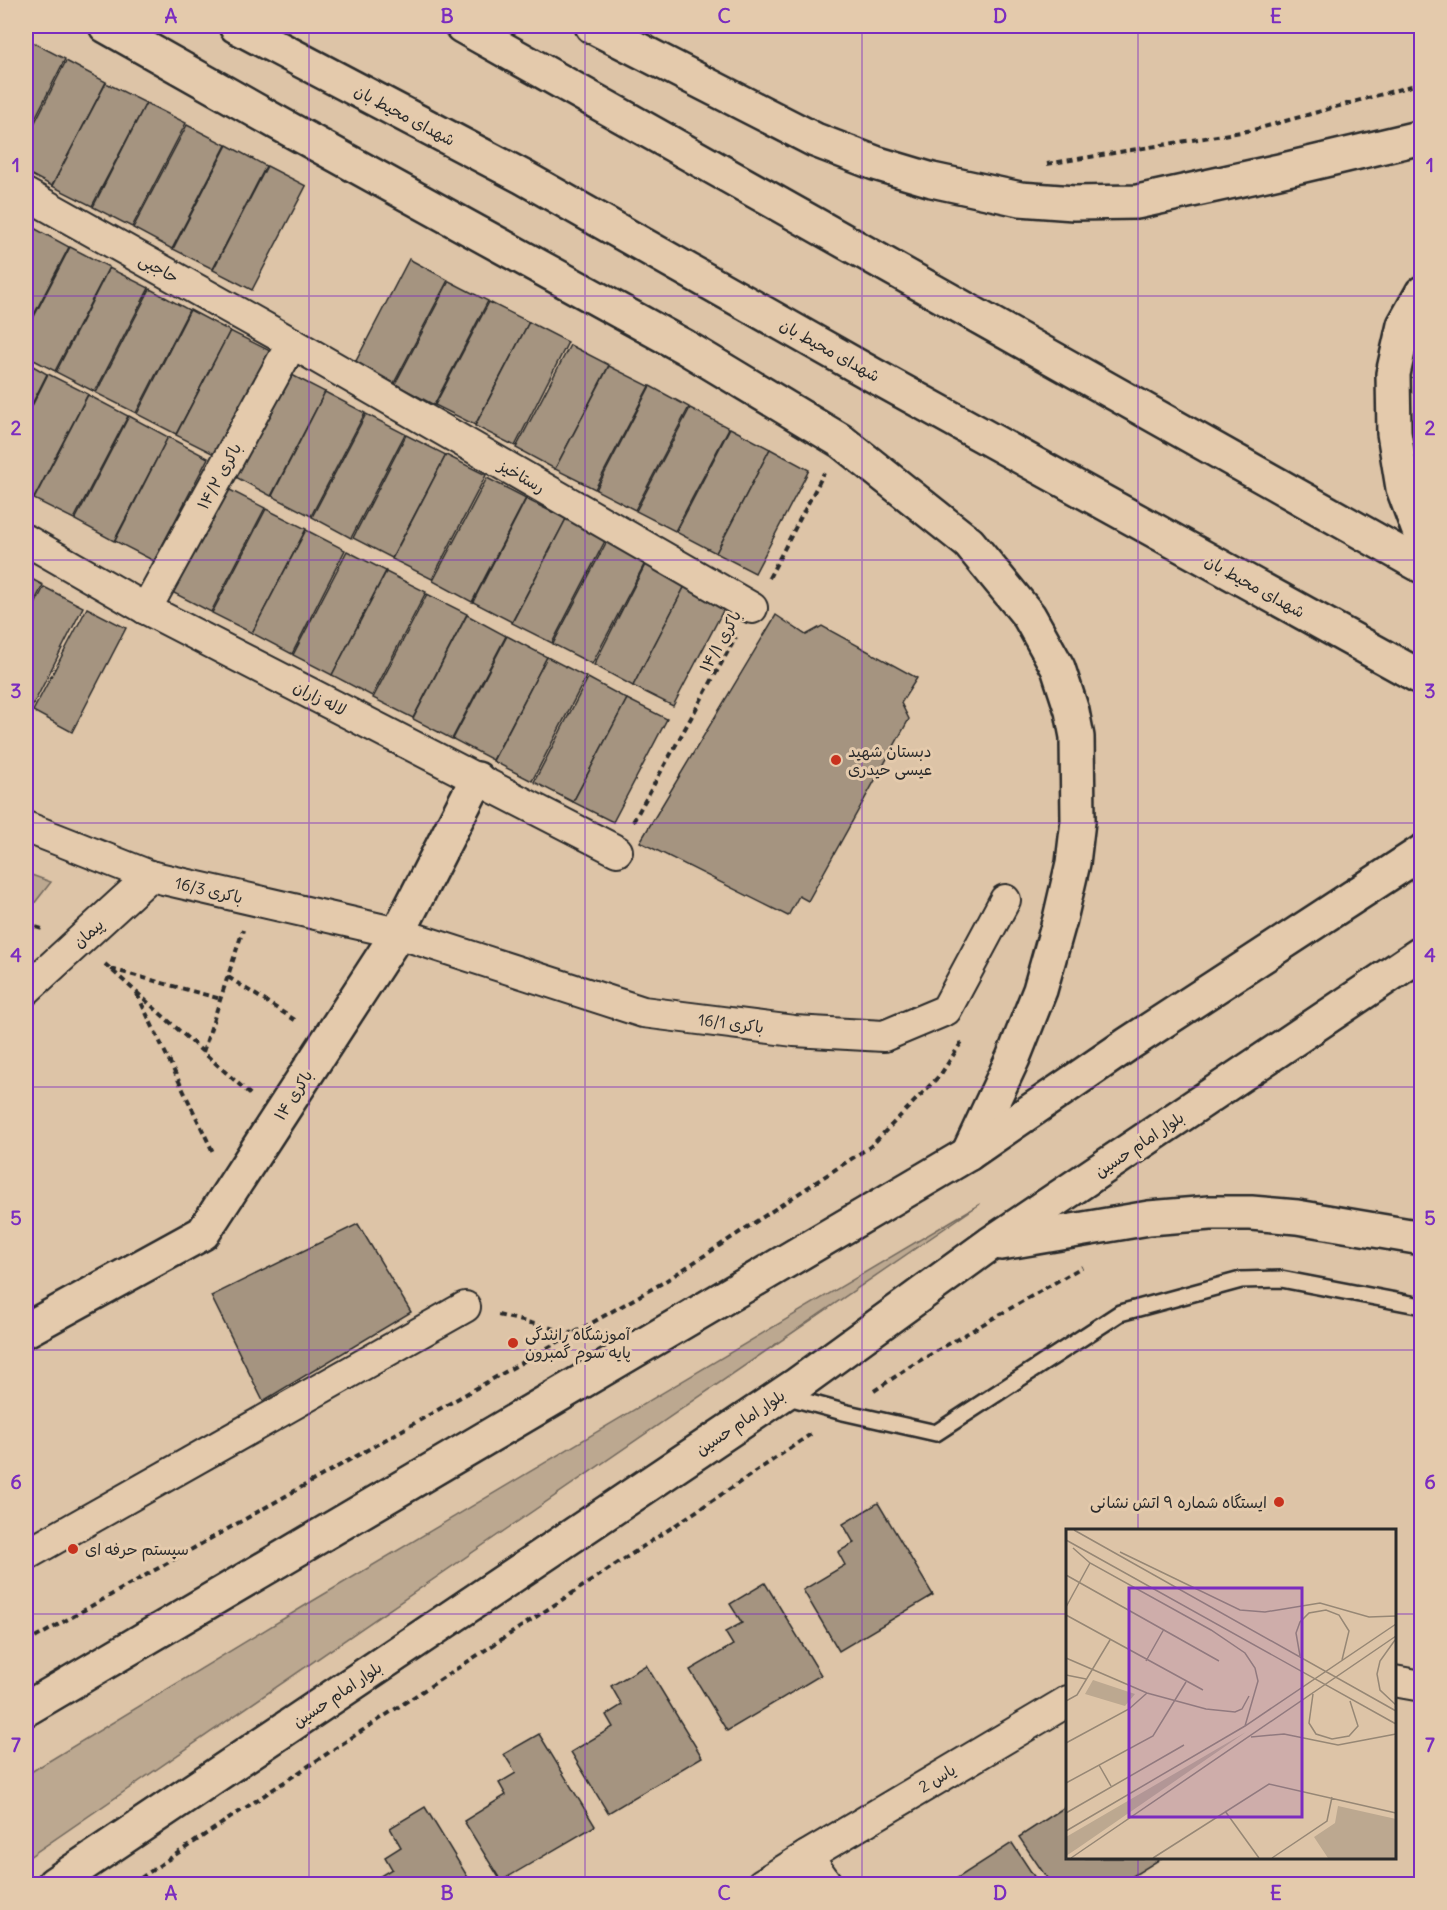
<svg xmlns="http://www.w3.org/2000/svg" width="1447" height="1910" viewBox="0 0 1447 1910" font-family="Delius,'Playpen Sans Arabic',sans-serif">
	<rect width="100%" height="100%" fill="#ddc4a7"/>
	<filter id="ink" filterUnits="userSpaceOnUse"><feTurbulence type="fractalNoise" baseFrequency=".0167" numOctaves="2"/><feDisplacementMap in="SourceGraphic" scale="12" xChannelSelector="R" yChannelSelector="G"/><feConvolveMatrix kernelMatrix="1 2 1 2 8 2 1 2 1" color-interpolation-filters="sRGB"/></filter>
	<g filter="url(#ink)">
		<g fill="#bca890" stroke="#746a5e" stroke-width="1.5">
			<path d="M26 873 51 882 26 914Z"/>
			<path d="M980 1204 26 1859V1775L311 1602Z"/>
		</g>
		<g fill="#a59480" stroke="#2b2b2b" stroke-width="1.5">
			<path d="M26 39 65 59 26 136Z"/>
			<path d="M66 61 106 82 52 186 26 172V140Z"/>
			<path d="M106 83 146 103 92 206 52 186Z"/>
			<path d="M146 103 186 123 132 227 93 207Z"/>
			<path d="M187 125 226 145 172 249 133 228Z"/>
			<path d="M227 145 266 166 213 269 173 249Z"/>
			<path d="M267 166 306 186 252 290 213 270Z"/>
			<path d="M30 226 69 247 26 330V234Z"/>
			<path d="M70 247 109 267 55 371 26 356V332Z"/>
			<path d="M409 259 448 280 394 383 355 363Z"/>
			<path d="M109 268 149 288 95 392 56 372Z"/>
			<path d="M449 281 488 301 434 405 395 384Z"/>
			<path d="M150 289 189 310 136 413 96 393Z"/>
			<path d="M489 302 529 322 475 425 435 405Z"/>
			<path d="M190 310 230 331 176 434 137 414Z"/>
			<path d="M529 322 568 342 515 446 475 426Z"/>
			<path d="M230 331 270 351 216 455 176 435Z"/>
			<path d="M570 345 609 365 555 469 516 448Z"/>
			<path d="M26 362 47 374 26 416Z"/>
			<path d="M609 366 649 386 595 489 555 469Z"/>
			<path d="M286 372 325 392 271 496 232 475Z"/>
			<path d="M48 374 88 394 34 498 26 494V418Z"/>
			<path d="M650 386 689 407 635 510 596 490Z"/>
			<path d="M325 392 365 413 311 516 272 496Z"/>
			<path d="M88 395 128 416 74 519 34 499Z"/>
			<path d="M690 408 729 428 675 531 636 511Z"/>
			<path d="M366 414 405 434 351 538 312 517Z"/>
			<path d="M129 416 168 437 114 541 75 520Z"/>
			<path d="M730 428 770 449 716 553 676 532Z"/>
			<path d="M406 435 446 455 392 558 353 538Z"/>
			<path d="M168 437 208 458 154 561 115 541Z"/>
			<path d="M770 449 809 470 755 573 716 553Z"/>
			<path d="M446 455 486 475 432 579 392 559Z"/>
			<path d="M487 478 526 498 472 602 433 581Z"/>
			<path d="M226 488 265 508 211 612 172 592Z"/>
			<path d="M526 499 566 519 512 622 473 602Z"/>
			<path d="M266 509 306 529 252 633 212 613Z"/>
			<path d="M566 519 606 539 552 643 512 623Z"/>
			<path d="M306 530 345 550 292 654 252 633Z"/>
			<path d="M607 541 646 561 592 664 553 644Z"/>
			<path d="M347 551 386 571 332 675 293 655Z"/>
			<path d="M647 561 687 582 633 686 594 665Z"/>
			<path d="M386 572 426 592 372 696 332 675Z"/>
			<path d="M26 576 43 585 26 618Z"/>
			<path d="M687 582 727 603 673 706 633 686Z"/>
			<path d="M44 587 83 607 30 711 26 709V622Z"/>
			<path d="M427 594 467 614 413 718 373 698Z"/>
			<path d="M87 608 126 628 72 732 33 711Z"/>
			<path d="M467 615 506 636 452 739 413 719Z"/>
			<path d="M776 615 806 635 822 626 917 678 901 703 909 719 808 901 799 896 788 916 640 842Z"/>
			<path d="M507 636 547 657 493 760 453 739Z"/>
			<path d="M547 657 586 677 532 781 493 761Z"/>
			<path d="M588 678 627 699 573 802 534 782Z"/>
			<path d="M627 699 667 719 613 822 573 802Z"/>
			<path d="M358 1224 411 1312 263 1401 211 1296Z"/>
			<path d="M878 1503 933 1595 839 1651 803 1590 845 1565 838 1552 854 1543 843 1524Z"/>
			<path d="M765 1583 821 1675 727 1731 690 1670 733 1645 725 1632 742 1623 730 1604Z"/>
			<path d="M646 1665 702 1757 608 1813 571 1752 613 1727 606 1715 622 1705 611 1686Z"/>
			<path d="M539 1734 595 1826 501 1881 464 1821 506 1795 499 1783 516 1773 504 1754Z"/>
			<path d="M1068 1805V1858H1162L1120 1884H1051L1019 1837Z"/>
			<path d="M425 1807 472 1884H367L392 1869 385 1857 401 1847 390 1828Z"/>
			<path d="M1012 1843 1039 1884H948Z"/>
		</g>
		<g fill="none" stroke-linecap="round" stroke-linejoin="round">
			<defs>
				<path id="lane" d="M785 1396 843 1412 936 1433 1120 1313 1241 1280 1281 1279 1422 1306"/>
				<g id="street">
					<path d="M26 194 292 343 752 608"/>
					<path d="M26 540 146 609 617 851"/>
					<path d="M146 609 292 343"/>
					<path d="M26 827 150 876 398 933 643 1012 794 1031 884 1036 946 1010 1005 900"/>
					<path d="M26 990 150 876"/>
					<path d="M26 1555 465 1307"/>
					<path d="M1394 1681 1422 1686"/>
					<path d="M807 1856 827 1884"/>
					<path d="M762 1884 807 1856 1068 1701"/>
				</g>
				<g id="secondary">
					<path d="M236 26 523 177 873 375 1422 678"/>
					<path d="M462 26 1422 566"/>
					<path d="M26 1330 203 1233 398 933 477 779"/>
				</g>
				<g id="primary">
					<path d="M106 26 278 123 685 347 841 441 969 543 1029 616 1058 668 1072 711 1077 737 1078 821 1073 863 1060 919 1040 990 1013 1058 968 1154"/>
					<path d="M592 26 815 140 875 163 932 180 1020 199 1074 203 1137 202 1279 171 1422 137"/>
					<path d="M1422 293 1404 325 1393 374 1394 433 1403 488 1422 539"/>
					<path d="M1001 1243 1149 1218 1210 1213H1251L1297 1217 1422 1238"/>
					<path d="M26 1709 968 1154 1128 1044 1422 852"/>
					<path d="M54 1884 795 1386 990 1244 1422 953"/>
				</g>
			</defs>
			<use href="#lane" stroke="#2b2b2b" stroke-width="20"/>
			<use href="#street" stroke="#2b2b2b" stroke-width="34"/>
			<use href="#secondary" stroke="#2b2b2b" stroke-width="38"/>
			<use href="#primary" stroke="#2b2b2b" stroke-width="38"/>
			<g stroke="#2b2b2b" stroke-width="4" stroke-dasharray="6 4.5" stroke-linecap="butt">
				<path d="M1047 164 1253 130 1422 83"/>
				<path d="M769 578 824 473"/>
				<path d="M633 822 736 637"/>
				<path d="M26 924 42 929"/>
				<path d="M105 964 251 1095"/>
				<path d="M111 969 221 999"/>
				<path d="M228 977 298 1022"/>
				<path d="M137 994 213 1152"/>
				<path d="M203 1052 243 930"/>
				<path d="M498 1315 572 1333"/>
				<path d="M874 1391 914 1364 1082 1267"/>
				<path d="M26 1643 664 1282 871 1146 941 1074 963 1040"/>
				<path d="M132 1884C357 1731 588 1586 814 1432"/>
			</g>
			<use href="#lane" stroke="#e4caac" stroke-width="15"/>
			<use href="#street" stroke="#e4caac" stroke-width="30"/>
			<use href="#secondary" stroke="#e4caac" stroke-width="33"/>
			<use href="#primary" stroke="#e4caac" stroke-width="33"/>
		</g>
	</g>
	<path fill="none" stroke="#7b2cbf" stroke-width="1.5" stroke-opacity="0.55" d="M309 26V1884M585 26V1884M862 26V1884M1138 26V1530M26 296H1422M26 560H1422M26 823H1422M26 1087H1422M26 1350H1422M26 1614H1068M1394 1614H1422M1138 1858V1884"/>
	<g fill="#c8321e" stroke="#e4caac" stroke-width="2">
		<circle cx="836" cy="760" r="6"/>
		<circle cx="513" cy="1343" r="6"/>
		<circle cx="1279" cy="1502" r="6"/>
		<circle cx="73" cy="1549" r="6"/>
	</g>
	<g text-anchor="middle" dominant-baseline="central" stroke-width="6" stroke-linejoin="round" paint-order="stroke">
		<g font-size="16" fill="#2b2b2b" stroke="#e4caac">
			<text transform="translate(405 115) rotate(28)">شهدای محیط بان</text>
			<text transform="translate(159 268) rotate(29)">حاجبی</text>
			<text transform="translate(830 350) rotate(29)">شهدای محیط بان</text>
			<text transform="translate(219 476) rotate(-61)">باکری ۱۴/۲</text>
			<text transform="translate(522 476) rotate(30)">رستاخیز</text>
			<text transform="translate(1255 586) rotate(29)">شهدای محیط بان</text>
			<text transform="translate(720 641) rotate(-61)">باکری ۱۴/۱</text>
			<text transform="translate(320 698) rotate(27)">لاله زاران</text>
			<text transform="translate(209 890) rotate(13)">باکری 16/3</text>
			<text transform="translate(88 933) rotate(-42)">پیمان</text>
			<text transform="translate(731 1023) rotate(7)">باکری 16/1</text>
			<text transform="translate(293 1095) rotate(-57)">باکری ۱۴</text>
			<text transform="translate(1139 1144) rotate(-34)">بلوار امام حسین</text>
			<text transform="translate(740 1422) rotate(-34)">بلوار امام حسین</text>
			<text transform="translate(337 1694) rotate(-34)">بلوار امام حسین</text>
			<text transform="translate(937 1778) rotate(-31)">یاس 2</text>
		</g>
		<g font-size="16" fill="#2b2b2b" stroke="#e4caac" text-anchor="start">
			<text x="848" y="751">دبستان شهید<tspan x="848" dy="18">عیسی حیدری</tspan></text>
			<text x="525" y="1334">آموزشگاه رانندگی<tspan x="525" dy="18">پایه سوم گمبرون</tspan></text>
			<text x="1267" y="1502" text-anchor="end">ایستگاه شماره ۹ اتش نشانی</text>
			<text x="85" y="1549">سیستم حرفه ای</text>
		</g>
	</g>
	<g transform="translate(1066 1529)">
		<rect width="330" height="330" fill="#ddc4a7"/>
		<path d="M27 151 69 165 59 177 19 165ZM180 203 12 319 0 327V308ZM272 277 330 290V329H262L248 308 269 294Z" fill="#bca890"/>
		<path fill="none" stroke="#968775" stroke-width="1.5" d="M8 1 330 182M0 11 330 195M7 19 24 34 145 101 179 124 189 139 192 152 179 197M54 23 174 81 199 83 254 74 303 88 330 87M0 46 153 132M0 78 24 34M0 86 137 161M329 111 314 132 311 145 314 161 330 176M234 127 230 104 234 93 243 84 260 81 273 86 283 102 276 131M0 129 81 164 140 180 169 183 176 180 183 167M80 132 98 100M0 146 20 150M247 165 243 194 250 205 266 210 283 207 292 197 284 172M0 172 11 166 44 111M185 208 218 205 272 216 330 205M0 214 63 180 81 164M33 236 45 257M0 254 87 207 120 153M159 282 193 329M0 284 118 216M0 302 179 197 330 95M5 329 330 107M87 329 203 255 330 284M206 329 261 292 266 268"/>
		<path fill="#7b2cbf" fill-opacity="0.15" stroke="#7b2cbf" stroke-width="3" d="M63 59H236V288H63Z"/>
		<rect width="330" height="330" fill="none" stroke="#2b2b2b" stroke-width="3"/>
	</g>
	<rect width="1447" height="1910" fill="none" stroke="#e4caac" stroke-width="66"/>
	<rect x="33" y="33" width="1381" height="1844" fill="none" stroke="#7b2cbf" stroke-width="2"/>
	<g font-size="20" text-anchor="middle" font-weight="bold" fill="#7b2cbf">
		<text x="171" y="23">A</text>
		<text x="447" y="23">B</text>
		<text x="724" y="23">C</text>
		<text x="1000" y="23">D</text>
		<text x="1276" y="23">E</text>
		<text x="16" y="172">1</text>
		<text x="1430" y="172">1</text>
		<text x="16" y="435">2</text>
		<text x="1430" y="435">2</text>
		<text x="16" y="698">3</text>
		<text x="1430" y="698">3</text>
		<text x="16" y="962">4</text>
		<text x="1430" y="962">4</text>
		<text x="16" y="1225">5</text>
		<text x="1430" y="1225">5</text>
		<text x="16" y="1489">6</text>
		<text x="1430" y="1489">6</text>
		<text x="16" y="1752">7</text>
		<text x="1430" y="1752">7</text>
		<text x="171" y="1900">A</text>
		<text x="447" y="1900">B</text>
		<text x="724" y="1900">C</text>
		<text x="1000" y="1900">D</text>
		<text x="1276" y="1900">E</text>
	</g>
</svg>
